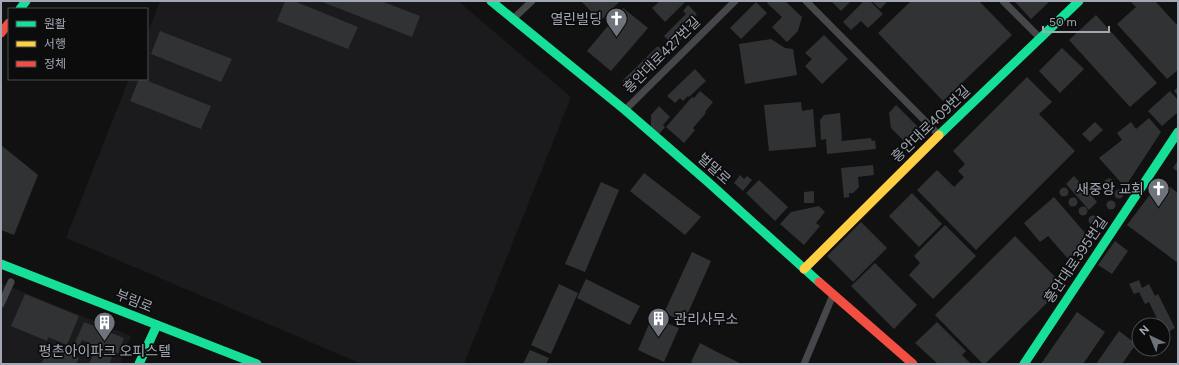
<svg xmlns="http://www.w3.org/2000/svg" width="1179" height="365" viewBox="0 0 1179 365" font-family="Figtree,'Noto Sans KR',sans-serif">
	<rect width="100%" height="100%" fill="#111"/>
	<g fill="#1b1b1d">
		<path d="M160 1H458L571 97 464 364H362L66 238 129 79H147V34Z"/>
		<path d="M1 283 131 336 120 364H1Z"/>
	</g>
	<g fill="#313233">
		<path d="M285 1H294L358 27 348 49 277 21Z"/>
		<path d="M320 1H381L420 16 412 37Z"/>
		<path d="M581 1H620L600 21Z"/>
		<path d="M660 1H686L665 22 652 8Z"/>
		<path d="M769 1H785L802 17 798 31 787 42 772 27 782 17 767 3Z"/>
		<path d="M831 1H851L841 11Z"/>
		<path d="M864 1H870L883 14 868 28 861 21 851 30 843 22Z"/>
		<path d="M872 1H888L880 9Z"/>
		<path d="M911 1H979L1012 35 943 101 878 33Z"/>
		<path d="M1014 1H1050L1031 19Z"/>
		<path d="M1130 1H1155L1178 26V70L1167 79 1117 24 1136 7Z"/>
		<path d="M756 2 767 13 741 39 730 28Z"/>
		<path d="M688 5 697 14 691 20 696 25 674 46 664 36 686 14 683 11Z"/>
		<path d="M623 8 648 28 611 71 587 51Z"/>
		<path d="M1096 15 1157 83 1130 107 1069 40Z"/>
		<path d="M160 31 232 59 221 82 151 54Z"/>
		<path d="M824 35 848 59 822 84 805 66 812 59 805 53Z"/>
		<path d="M771 39 785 48 793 49 797 75 745 84 739 44Z"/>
		<path d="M658 46 666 55 630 89 622 81Z"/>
		<path d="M1062 48 1084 69 1060 93 1039 71Z"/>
		<path d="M695 69 706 81 689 97 688 96 683 101 680 98 675 103 667 96Z"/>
		<path d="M1027 77 1052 102 1039 114 1075 151 976 250 917 190 937 170 954 187 964 177 958 171 965 164 953 151Z"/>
		<path d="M139 79H143L211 106 201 129 130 101Z"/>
		<path d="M1178 87V96L1174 91Z"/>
		<path d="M700 91 713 102 705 112 706 113 693 128 695 130 684 143 666 127 692 97 694 98Z"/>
		<path d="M1170 91 1178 100V112L1162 126 1148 111Z"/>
		<path d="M801 102 802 111 813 109 816 147 769 151 764 105Z"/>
		<path d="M896 105 921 130 907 144 891 128 889 113Z"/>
		<path d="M659 106 670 117 663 125 665 127 659 134 651 127V115Z"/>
		<path d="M840 113 842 139 841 140V141L871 138 872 141 875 140 876 149 827 154 826 139 821 140 820 120 824 115Z"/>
		<path d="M1149 118 1161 132 1125 187 1099 158 1122 140 1117 133 1131 122 1136 129Z"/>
		<path d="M1095 122 1103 130 1090 142 1082 134Z"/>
		<path d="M1 145 38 175 14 235 1 230Z"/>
		<path d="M1178 160V172L1173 168Z"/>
		<path d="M873 165 874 175 858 177 859 187 853 193H849V197L844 198 841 168Z"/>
		<path d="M644 173 701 217 685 235 630 191Z"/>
		<path d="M740 175 744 179 747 176 752 180 743 191 734 183Z"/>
		<path d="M1074 176 1097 202 1089 210 1066 184Z"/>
		<circle cx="1109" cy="183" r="4.5"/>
		<path d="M759 180 788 207 775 221 746 193Z"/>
		<path d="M1161 180 1178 193V263L1127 225Z"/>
		<path d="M601 182 619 190 585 272 565 264Z"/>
		<circle cx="1064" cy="192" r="4.5"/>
		<circle cx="1119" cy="194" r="4.5"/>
		<path d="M814 191V203H804V192Z"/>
		<path d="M912 193 942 224 919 247 889 216Z"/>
		<path d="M1054 197 1092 241 1070 261 1048 236 1040 242 1024 223Z"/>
		<circle cx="1073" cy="202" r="4.5"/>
		<circle cx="1111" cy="205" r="4.5"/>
		<path d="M819 206 825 212 816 223 820 226 804 245 780 224 791 212Z"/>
		<circle cx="1083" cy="211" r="4.5"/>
		<circle cx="1093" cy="220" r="4.5"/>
		<path d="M861 222 887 248 853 282 827 256Z"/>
		<path d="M945 225 976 256 933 299 909 275 920 263 914 256Z"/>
		<path d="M1015 236 1064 286 985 364H983L935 315Z"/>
		<path d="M1115 241 1128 251 1112 274 1098 265Z"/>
		<path d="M692 252 711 261 684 322 664 313Z"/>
		<path d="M875 263 917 305 894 329 851 286Z"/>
		<path d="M586 279 640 306 630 325 577 298Z"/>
		<path d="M1139 280 1142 288 1149 284 1155 296 1158 294 1175 328 1164 334 1163 325H1160L1149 302 1145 304 1139 292 1134 294 1129 284Z"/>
		<path d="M559 284 578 293 551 354 531 345Z"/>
		<path d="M25 294 79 316 67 345 48 337 47 341 11 326Z"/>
		<path d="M1077 312 1105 332 1083 364H1041Z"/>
		<path d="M652 317 679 328 664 362 638 350Z"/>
		<path d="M84 322 124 338 118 354 113 352 110 364H89L97 347 82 340 79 347 74 345Z"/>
		<path d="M937 322 966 351 962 355 971 364H938L915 343Z"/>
		<path d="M1119 331 1136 344 1122 364H1096Z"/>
		<path d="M700 343 721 354 742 364H695L691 362Z"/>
		<path d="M50 346 79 358 76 364H41Z"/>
		<path d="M530 350 549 358 546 364H523Z"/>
	</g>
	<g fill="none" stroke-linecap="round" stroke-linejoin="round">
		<g stroke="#45474a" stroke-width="7">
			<path d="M806 1 939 135"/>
			<path d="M1003 1 1041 39"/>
			<path d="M513 19 532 1"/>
			<path d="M625 110 735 1"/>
			<path d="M1 304 11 282"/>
			<path d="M804 364 833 295"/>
		</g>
		<g stroke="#16e098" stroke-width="9">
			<path d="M491 1 625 110 708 182 819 282"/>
			<path d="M20 9 26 1"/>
			<path d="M939 135 1079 1"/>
			<path d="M1 264 257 364"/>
			<path d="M139 364 157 325"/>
			<path d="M1024 364 1178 132"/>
		</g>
		<path stroke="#ffcf43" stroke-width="9" d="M804 269 939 135"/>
		<g stroke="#f24e42" stroke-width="9">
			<path d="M1 33 9 23"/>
			<path d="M819 282 913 364"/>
		</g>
	</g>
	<defs>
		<symbol id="church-pin" viewBox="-11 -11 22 30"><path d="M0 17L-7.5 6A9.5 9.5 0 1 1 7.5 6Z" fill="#6f737b" stroke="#0c0c0d"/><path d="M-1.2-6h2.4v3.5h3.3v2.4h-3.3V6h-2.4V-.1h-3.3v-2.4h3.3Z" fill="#fff"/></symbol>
		<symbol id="building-pin" viewBox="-11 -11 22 30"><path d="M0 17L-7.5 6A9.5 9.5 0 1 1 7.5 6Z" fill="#6f737b" stroke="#0c0c0d"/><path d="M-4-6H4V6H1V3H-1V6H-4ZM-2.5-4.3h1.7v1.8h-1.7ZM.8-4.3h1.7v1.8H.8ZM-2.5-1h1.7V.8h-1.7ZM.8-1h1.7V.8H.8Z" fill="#fff"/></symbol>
	</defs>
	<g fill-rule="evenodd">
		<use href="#church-pin" x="604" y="6" width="25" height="34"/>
		<use href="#church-pin" x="1146" y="176" width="25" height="34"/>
		<use href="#building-pin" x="646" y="306" width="25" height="34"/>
		<use href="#building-pin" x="92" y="310" width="25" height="34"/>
	</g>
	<g text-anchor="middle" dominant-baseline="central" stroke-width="3.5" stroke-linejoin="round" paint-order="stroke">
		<g font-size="14" fill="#a1a8b4" stroke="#0c0c0d" text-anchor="end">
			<text x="602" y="19">열린빌딩</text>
			<text x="1144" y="189">새중앙 교회</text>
			<text x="674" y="319" text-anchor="start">관리사무소</text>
			<text x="105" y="351" text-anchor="middle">평촌아이파크 오피스텔</text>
		</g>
		<g font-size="14" fill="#a1a8b4" stroke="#0c0c0d">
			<text transform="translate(662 55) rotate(-45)">흥안대로427번길</text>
			<text transform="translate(931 124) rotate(-44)">흥안대로409번길</text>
			<text transform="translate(714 169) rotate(42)">벌말로</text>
			<text transform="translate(1076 260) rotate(-56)">흥안대로395번길</text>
			<text transform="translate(134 301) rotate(22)">부림로</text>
		</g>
	</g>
	<rect width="1179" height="365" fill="none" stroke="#a1a8b4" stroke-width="4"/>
	<rect x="8" y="8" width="140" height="72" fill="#0c0c0d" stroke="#484a50"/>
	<rect x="16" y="21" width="20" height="6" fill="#16e098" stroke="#484a50"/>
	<text x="44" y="28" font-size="12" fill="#a1a8b4">원활</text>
	<rect x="16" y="41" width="20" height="6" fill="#ffcf43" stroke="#484a50"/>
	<text x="44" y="48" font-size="12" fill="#a1a8b4">서행</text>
	<rect x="16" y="61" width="20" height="6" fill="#f24e42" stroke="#484a50"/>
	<text x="44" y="68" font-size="12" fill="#a1a8b4">정체</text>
	<g transform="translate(1151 337) rotate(316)"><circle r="19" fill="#0c0c0d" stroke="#484a50"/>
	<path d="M0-3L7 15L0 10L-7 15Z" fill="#6f737b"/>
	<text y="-6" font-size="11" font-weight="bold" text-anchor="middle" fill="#a1a8b4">N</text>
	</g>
	<path d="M1043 26v6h66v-6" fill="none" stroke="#a1a8b4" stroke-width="2"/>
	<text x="1049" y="26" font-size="12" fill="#a1a8b4" stroke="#0c0c0d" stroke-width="3" paint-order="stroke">50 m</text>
</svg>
